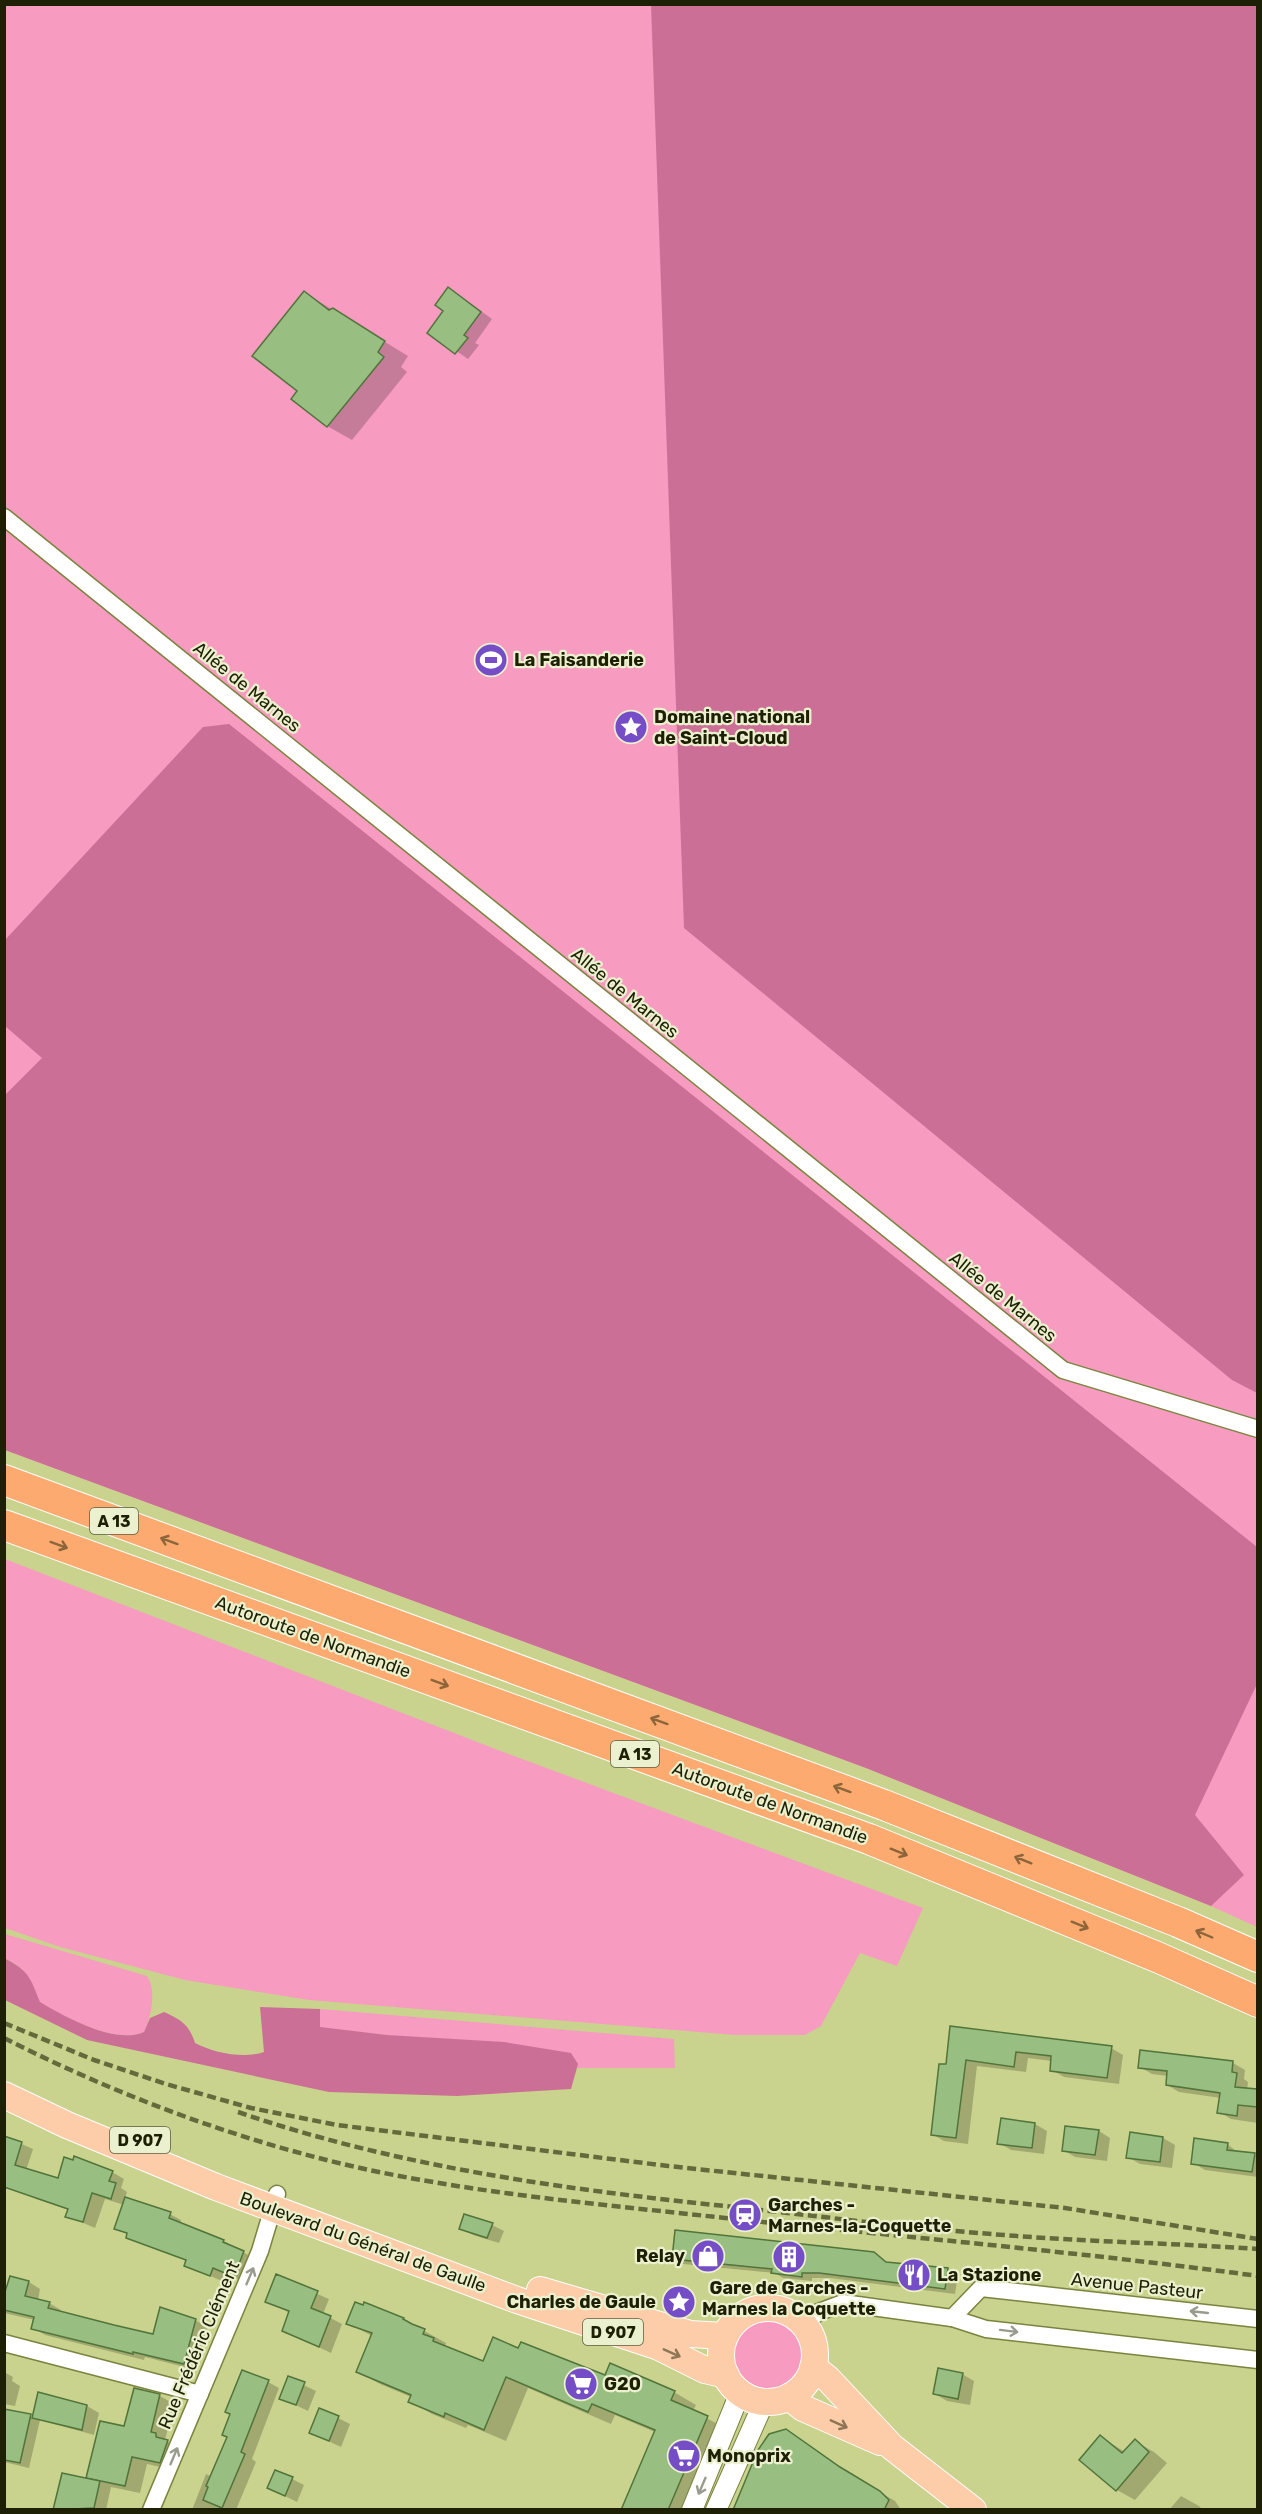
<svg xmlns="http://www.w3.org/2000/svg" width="1262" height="2514" viewBox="0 0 1262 2514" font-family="Rubik,sans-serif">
	<rect width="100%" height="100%" fill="#cad38d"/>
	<g fill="#f79bc0">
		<path d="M4 5H1257V1927L1211 1906 866 1768 5 1450Z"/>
		<path d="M5 1559 498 1750 923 1908 897 1966 860 1953 821 2026 805 2035H735L309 2000 185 1980 60 1947 5 1928Z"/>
		<path d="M5 1934 147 1976C157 1991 151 2017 144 2032 116 2045 65 2017 39 2002 31 1978 27 1970 5 1958Z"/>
		<path d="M320 2009 674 2039 675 2068H577L578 2064 387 2035 320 2028Z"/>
		<circle cx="769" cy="2355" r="36"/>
	</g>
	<g fill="#cc6f96">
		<path d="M651 5H1257V1393L1232 1380 684 928Z"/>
		<path d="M229 724 1257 1547V1684L1195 1815 1244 1875 1211 1906 866 1768 5 1450V1095L42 1058 5 1026V940L203 727Z"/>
		<path d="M4 1958C29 1971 30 1977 40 2002 65 2017 116 2045 144 2032L150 2018 164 2012C181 2020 189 2024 195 2043 214 2053 244 2059 264 2052L260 2007 320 2009V2027L387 2035 504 2042 571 2053 578 2064 571 2089 457 2096 329 2092 87 2040 5 2000Z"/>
	</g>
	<g fill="#0003">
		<path d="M305 293 408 356 401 367 407 372 352 440 327 426Z"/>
		<path d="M460 296 492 319 475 343 479 345 468 359 429 332Z"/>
		<path d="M951 2027 1111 2048 1123 2055 1119 2084 1064 2077 1052 2070V2061L1028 2058 1026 2072 977 2066 968 2144 944 2141 932 2134 947 2066Z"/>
		<path d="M1142 2052 1233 2063 1245 2070 1244 2079 1248 2082 1247 2090 1258 2091V2123L1231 2119 1219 2112 1221 2098 1179 2092 1167 2085 1168 2076 1152 2074 1140 2067Z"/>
		<path d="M1035 2124 1047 2131 1044 2154 1011 2150 999 2143Z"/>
		<path d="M1099 2131 1110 2138 1107 2161 1075 2157 1063 2150Z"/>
		<path d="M8 2138 33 2149 22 2183 4 2177Z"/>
		<path d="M1163 2138 1175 2145 1172 2168 1140 2164 1128 2157Z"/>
		<path d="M1227 2144 1239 2153 1258 2155V2177L1205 2170 1193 2163Z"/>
		<path d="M112 2172 124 2179 121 2188 127 2192 125 2199 170 2214 181 2220 180 2224 224 2241 255 2259 245 2282 224 2273 222 2281 185 2265 187 2261 139 2243 128 2237V2235L116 2228 124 2205 105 2199 95 2228 67 2216 69 2210 36 2199 24 2192 59 2180Z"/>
		<path d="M492 2225 504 2231 499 2243 473 2235 461 2228Z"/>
		<path d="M874 2254 889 2263 948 2269 958 2275 955 2294 830 2278H812V2281L783 2278 775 2273 683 2264 673 2258Z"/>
		<path d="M276 2276 329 2299 323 2314 342 2324 331 2353 284 2331 290 2313 266 2301Z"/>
		<path d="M29 2282 40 2289 38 2301 49 2303 61 2310 60 2313 154 2335 195 2320 207 2327 196 2370 145 2357 144 2360 45 2335 33 2328 35 2320 4 2313V2288Z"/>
		<path d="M365 2304 403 2319 446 2343 445 2346 484 2363 519 2350 605 2377 674 2392 696 2405 693 2411 729 2430 695 2510H623L655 2432 615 2415 611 2424 528 2388 506 2441 468 2425 466 2428 432 2414 410 2401 411 2397 380 2384 358 2372 372 2336 348 2323Z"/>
		<path d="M4 2372 13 2377 12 2381 20 2386 15 2406 4 2404Z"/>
		<path d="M962 2374 974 2381 970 2405 947 2401 935 2394Z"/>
		<path d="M289 2378 316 2391 308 2411 281 2398Z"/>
		<path d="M268 2382 279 2388 252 2459 256 2462 236 2510H192L206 2474 212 2477Z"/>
		<path d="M135 2390 160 2396 174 2404 165 2440 182 2450 174 2470 147 2464 140 2493 111 2487 106 2510H51L93 2480 88 2477 125 2428Z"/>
		<path d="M39 2394 87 2406 99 2413 94 2435 40 2420 29 2468 4 2462V2410L33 2418Z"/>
		<path d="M338 2418 350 2424 341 2447 311 2433Z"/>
		<path d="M1101 2437 1125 2452 1135 2441 1154 2452 1167 2463 1135 2500 1117 2490Z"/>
		<path d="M855 2478 895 2501 901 2510H735Z"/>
		<path d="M292 2479 304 2485 297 2502 269 2488Z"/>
		<path d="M1181 2496 1199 2506 1203 2510H1169Z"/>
	</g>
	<g fill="#98be82" stroke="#51743b" stroke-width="1.5">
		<path d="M448 287 481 312 464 335 468 338 455 354 427 333 443 311 435 305Z"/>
		<path d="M304 291 329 310 333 308 385 341 378 352 384 357 327 427 291 399 297 391 252 356Z"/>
		<path d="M950 2026 1112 2046 1107 2078 1050 2071 1051 2056 1016 2052 1014 2067 966 2060 956 2138 931 2135 939 2064H946Z"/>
		<path d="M1140 2050 1233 2061 1232 2072 1237 2073 1235 2087 1257 2089V2107L1238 2105 1237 2116 1217 2113 1220 2093 1166 2085 1167 2071 1138 2068Z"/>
		<path d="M1001 2118 1035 2123 1032 2148 997 2144Z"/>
		<path d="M1065 2126 1099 2130 1095 2155 1062 2151Z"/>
		<path d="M1130 2132 1163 2137 1160 2162 1126 2158Z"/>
		<path d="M4 2136 22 2142 15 2165 58 2178 64 2157 73 2160 74 2156 113 2171 109 2181 116 2183 111 2199 92 2193 83 2222 65 2217 68 2209 4 2187Z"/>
		<path d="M1194 2138 1228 2143 1227 2150 1255 2153 1252 2172 1191 2164Z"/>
		<path d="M125 2197 171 2212 169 2218 224 2240 223 2242 244 2251 234 2277 213 2268 210 2276 184 2266 186 2260 126 2238 127 2233 114 2229Z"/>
		<path d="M464 2214 493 2223 487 2238 459 2229Z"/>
		<path d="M675 2230 874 2252 886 2262 948 2268 945 2289 819 2273H802V2277L771 2273 772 2269 672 2259Z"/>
		<path d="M276 2274 318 2291 311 2308 331 2316 319 2347 282 2331 289 2311 265 2302Z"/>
		<path d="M10 2276 29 2281 25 2296 50 2302 48 2308 114 2325 153 2334 160 2307 196 2319 184 2364 133 2352V2354L31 2329 34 2317 4 2310V2295Z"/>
		<path d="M355 2302 363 2305 364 2302 404 2318 403 2319 412 2324 425 2329 423 2334 434 2338 433 2341 483 2361 493 2337 518 2348 521 2342 605 2375 610 2363 675 2391 671 2400 708 2416 668 2510H621L655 2430 592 2404 588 2412 506 2377 484 2430 445 2413 444 2417 408 2402 411 2395 356 2372 372 2333 346 2324Z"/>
		<path d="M938 2368 963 2373 958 2399 933 2394Z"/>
		<path d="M242 2370 269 2380 241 2452 245 2454 222 2508 203 2500 208 2487 206 2486 227 2437 222 2435 230 2414 225 2412Z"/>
		<path d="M288 2376 305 2382 296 2405 279 2399Z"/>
		<path d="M134 2388 160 2394 151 2432 156 2433V2437L168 2440 160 2463 132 2457 125 2486 86 2478 100 2421 124 2426Z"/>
		<path d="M38 2392 87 2405 82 2430 32 2418Z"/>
		<path d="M319 2408 339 2416 329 2441 309 2433Z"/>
		<path d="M4 2409 31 2414 20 2463 4 2460Z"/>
		<path d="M786 2429 840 2467 880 2491 889 2500 884 2510H733L758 2450 769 2434Z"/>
		<path d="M1100 2435 1122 2453 1135 2439 1149 2452 1116 2491 1079 2460Z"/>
		<path d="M275 2470 293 2477 285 2496 267 2488Z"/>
		<path d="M62 2473 100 2481 94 2508 53 2510Z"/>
	</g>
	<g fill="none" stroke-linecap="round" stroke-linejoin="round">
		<defs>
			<g id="minor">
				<path d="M4 517 1063 1370 1258 1429"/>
				<path d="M952 2318 981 2288 1258 2319"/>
				<path d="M803 2324 819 2312 843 2303 952 2318 986 2329 1258 2360"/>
				<path d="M4 2343 200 2394"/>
				<path d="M151 2510 260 2251 277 2194"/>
			</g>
			<g id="tertiary">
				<path d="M692 2510 740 2393"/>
				<path d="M716 2510 764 2402"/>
			</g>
			<g id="primary">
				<path d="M4 2095 67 2125 216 2187 517 2300 659 2347 705 2370 726 2375"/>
				<path d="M540 2290 690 2334 725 2336"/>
				<circle cx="768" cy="2355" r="47"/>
				<path d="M813 2367 828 2379 892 2447 973 2510"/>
				<path d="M789 2397 803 2408 880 2442"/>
			</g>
			<g id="motorway">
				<path d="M4 1480 884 1805 1178 1922 1258 1957"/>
				<path d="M4 1525 869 1839 1157 1957 1258 2002"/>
			</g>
		</defs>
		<use href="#minor" stroke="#7b833e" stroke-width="19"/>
		<use href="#tertiary" stroke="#7b833e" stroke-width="22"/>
		<use href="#primary" stroke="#fff" stroke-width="28"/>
		<use href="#motorway" stroke="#fff" stroke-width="32"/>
		<use href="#minor" stroke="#fff" stroke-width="16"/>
		<use href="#tertiary" stroke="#fff" stroke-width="20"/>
		<use href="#primary" stroke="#fdcca9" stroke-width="26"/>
		<use href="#motorway" stroke="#fcaa70" stroke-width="30"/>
		<g stroke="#646a3c" stroke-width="4.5" stroke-dasharray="9 4.5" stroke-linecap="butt">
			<path d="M4 2023 94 2060 166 2084 251 2108 337 2125 668 2166 1065 2208 1258 2239"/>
			<path d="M4 2038C120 2097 247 2144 374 2171 490 2195 608 2205 725 2218 903 2237 1081 2252 1258 2276"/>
			<path d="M238 2112C392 2165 554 2188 715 2205 811 2215 907 2228 1004 2235 1088 2242 1173 2243 1258 2249"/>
		</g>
	</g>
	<defs><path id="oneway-shaft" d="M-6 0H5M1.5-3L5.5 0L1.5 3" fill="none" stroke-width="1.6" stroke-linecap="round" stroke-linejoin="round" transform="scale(1.5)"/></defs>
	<g stroke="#8c653a">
		<use href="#oneway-shaft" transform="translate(169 1541) rotate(-160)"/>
		<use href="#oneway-shaft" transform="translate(59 1545) rotate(20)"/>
		<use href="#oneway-shaft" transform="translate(440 1683) rotate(20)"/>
		<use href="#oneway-shaft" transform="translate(659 1721) rotate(-160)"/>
		<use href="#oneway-shaft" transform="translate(842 1789) rotate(-160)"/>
		<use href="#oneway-shaft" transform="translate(899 1852) rotate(22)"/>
		<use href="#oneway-shaft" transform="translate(1023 1860) rotate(-158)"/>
		<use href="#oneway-shaft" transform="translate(1080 1925) rotate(22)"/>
		<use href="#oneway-shaft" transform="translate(1204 1934) rotate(-157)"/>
	</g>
	<g stroke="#999b8e">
		<use href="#oneway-shaft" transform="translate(250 2276) rotate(-67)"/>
		<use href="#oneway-shaft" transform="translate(1199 2312) rotate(-174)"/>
		<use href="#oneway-shaft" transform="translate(1009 2331) rotate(7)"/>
		<use href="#oneway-shaft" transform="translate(174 2456) rotate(-67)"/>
		<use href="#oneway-shaft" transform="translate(702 2486) rotate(113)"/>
	</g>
	<g stroke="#8d7656">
		<use href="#oneway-shaft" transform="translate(672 2353) rotate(24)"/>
		<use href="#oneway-shaft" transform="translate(839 2424) rotate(24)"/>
	</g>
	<defs>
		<symbol id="stadium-disc" viewBox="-11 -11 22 22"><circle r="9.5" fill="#754dc6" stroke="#ebf1ce"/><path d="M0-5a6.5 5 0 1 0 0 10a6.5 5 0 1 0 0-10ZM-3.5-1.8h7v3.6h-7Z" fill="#fff"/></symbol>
		<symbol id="sight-disc" viewBox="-11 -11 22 22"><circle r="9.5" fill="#754dc6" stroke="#ebf1ce"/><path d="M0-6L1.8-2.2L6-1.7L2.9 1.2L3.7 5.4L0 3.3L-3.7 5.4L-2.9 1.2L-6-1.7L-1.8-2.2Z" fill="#fff"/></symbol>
		<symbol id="station-disc" viewBox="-11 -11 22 22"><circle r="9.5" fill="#754dc6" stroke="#ebf1ce"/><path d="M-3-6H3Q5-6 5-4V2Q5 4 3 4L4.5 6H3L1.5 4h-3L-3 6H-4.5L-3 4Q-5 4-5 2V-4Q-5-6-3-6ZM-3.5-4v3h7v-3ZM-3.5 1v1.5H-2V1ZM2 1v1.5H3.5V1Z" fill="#fff"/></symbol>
		<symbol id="shop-disc" viewBox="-11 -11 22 22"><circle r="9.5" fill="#754dc6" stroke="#ebf1ce"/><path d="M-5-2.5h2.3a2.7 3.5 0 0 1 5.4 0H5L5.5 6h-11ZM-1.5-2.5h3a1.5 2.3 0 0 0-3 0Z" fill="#fff"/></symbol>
		<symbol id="building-disc" viewBox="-11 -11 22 22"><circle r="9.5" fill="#754dc6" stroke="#ebf1ce"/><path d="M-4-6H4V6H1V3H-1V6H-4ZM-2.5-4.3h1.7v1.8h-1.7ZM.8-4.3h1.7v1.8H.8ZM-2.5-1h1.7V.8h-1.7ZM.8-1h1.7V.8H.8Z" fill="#fff"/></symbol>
		<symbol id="restaurant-disc" viewBox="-11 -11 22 22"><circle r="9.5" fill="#754dc6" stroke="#ebf1ce"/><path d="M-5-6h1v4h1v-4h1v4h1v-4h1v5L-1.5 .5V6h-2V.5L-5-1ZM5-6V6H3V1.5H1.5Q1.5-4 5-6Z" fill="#fff"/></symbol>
		<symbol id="supermarket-disc" viewBox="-11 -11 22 22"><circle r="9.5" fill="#754dc6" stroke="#ebf1ce"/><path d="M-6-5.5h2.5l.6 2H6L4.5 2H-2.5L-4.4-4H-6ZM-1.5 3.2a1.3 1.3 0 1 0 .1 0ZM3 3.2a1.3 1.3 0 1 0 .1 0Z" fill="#fff"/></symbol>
	</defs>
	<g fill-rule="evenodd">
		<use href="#stadium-disc" x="472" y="641" width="38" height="38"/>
		<use href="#sight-disc" x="612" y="708" width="38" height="38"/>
		<use href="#station-disc" x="726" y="2196" width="38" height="38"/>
		<use href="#shop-disc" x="689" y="2237" width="38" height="38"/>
		<use href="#building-disc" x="770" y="2238" width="38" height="38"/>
		<use href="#restaurant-disc" x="895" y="2256" width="38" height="38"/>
		<use href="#sight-disc" x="660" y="2283" width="38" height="38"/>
		<use href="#supermarket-disc" x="562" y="2365" width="38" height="38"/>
		<use href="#supermarket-disc" x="665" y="2437" width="38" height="38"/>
	</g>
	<g text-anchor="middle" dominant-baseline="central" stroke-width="4.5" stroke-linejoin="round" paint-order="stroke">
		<g fill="#ebf1ce" stroke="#5b5f41" stroke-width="1.5">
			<rect x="90" y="1508" width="48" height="26" rx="4.5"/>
			<rect x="611" y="1741" width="48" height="26" rx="4.5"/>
			<rect x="110" y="2127" width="60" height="26" rx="4.5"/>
			<rect x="583" y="2319" width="60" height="26" rx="4.5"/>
		</g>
		<g font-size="16" font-weight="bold" fill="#1d2004">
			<text x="114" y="1521">A 13</text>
			<text x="635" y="1754">A 13</text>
			<text x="140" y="2140">D 907</text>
			<text x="613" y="2332">D 907</text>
		</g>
		<g font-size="18" font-weight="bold" fill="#1d2004" stroke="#ebf1ce" text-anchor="start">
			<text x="514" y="660">La Faisanderie</text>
			<text x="654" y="717">Domaine national<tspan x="654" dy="21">de Saint-Cloud</tspan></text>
			<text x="768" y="2205">Garches -<tspan x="768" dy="21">Marnes-la-Coquette</tspan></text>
			<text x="685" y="2256" text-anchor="end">Relay</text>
			<text x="937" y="2275">La Stazione</text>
			<text x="789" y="2288" text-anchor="middle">Gare de Garches -<tspan x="789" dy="21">Marnes la Coquette</tspan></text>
			<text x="656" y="2302" text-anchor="end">Charles de Gaule</text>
			<text x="604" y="2384">G20</text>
			<text x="707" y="2456">Monoprix</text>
		</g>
		<g font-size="18" fill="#1d2004" stroke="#ebf1ce">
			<text transform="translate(247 687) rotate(39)">Allée de Marnes</text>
			<text transform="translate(625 993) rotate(39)">Allée de Marnes</text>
			<text transform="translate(1003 1297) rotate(39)">Allée de Marnes</text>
			<text transform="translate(313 1637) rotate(20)">Autoroute de Normandie</text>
			<text transform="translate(770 1803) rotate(20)">Autoroute de Normandie</text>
			<text transform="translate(363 2242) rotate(20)">Boulevard du Général de Gaulle</text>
			<text transform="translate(1137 2286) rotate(6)">Avenue Pasteur</text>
			<text transform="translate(199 2345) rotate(-67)">Rue Frédéric Clément</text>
		</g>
	</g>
	<rect width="1262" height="2514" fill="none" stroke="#1d2004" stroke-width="12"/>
</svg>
